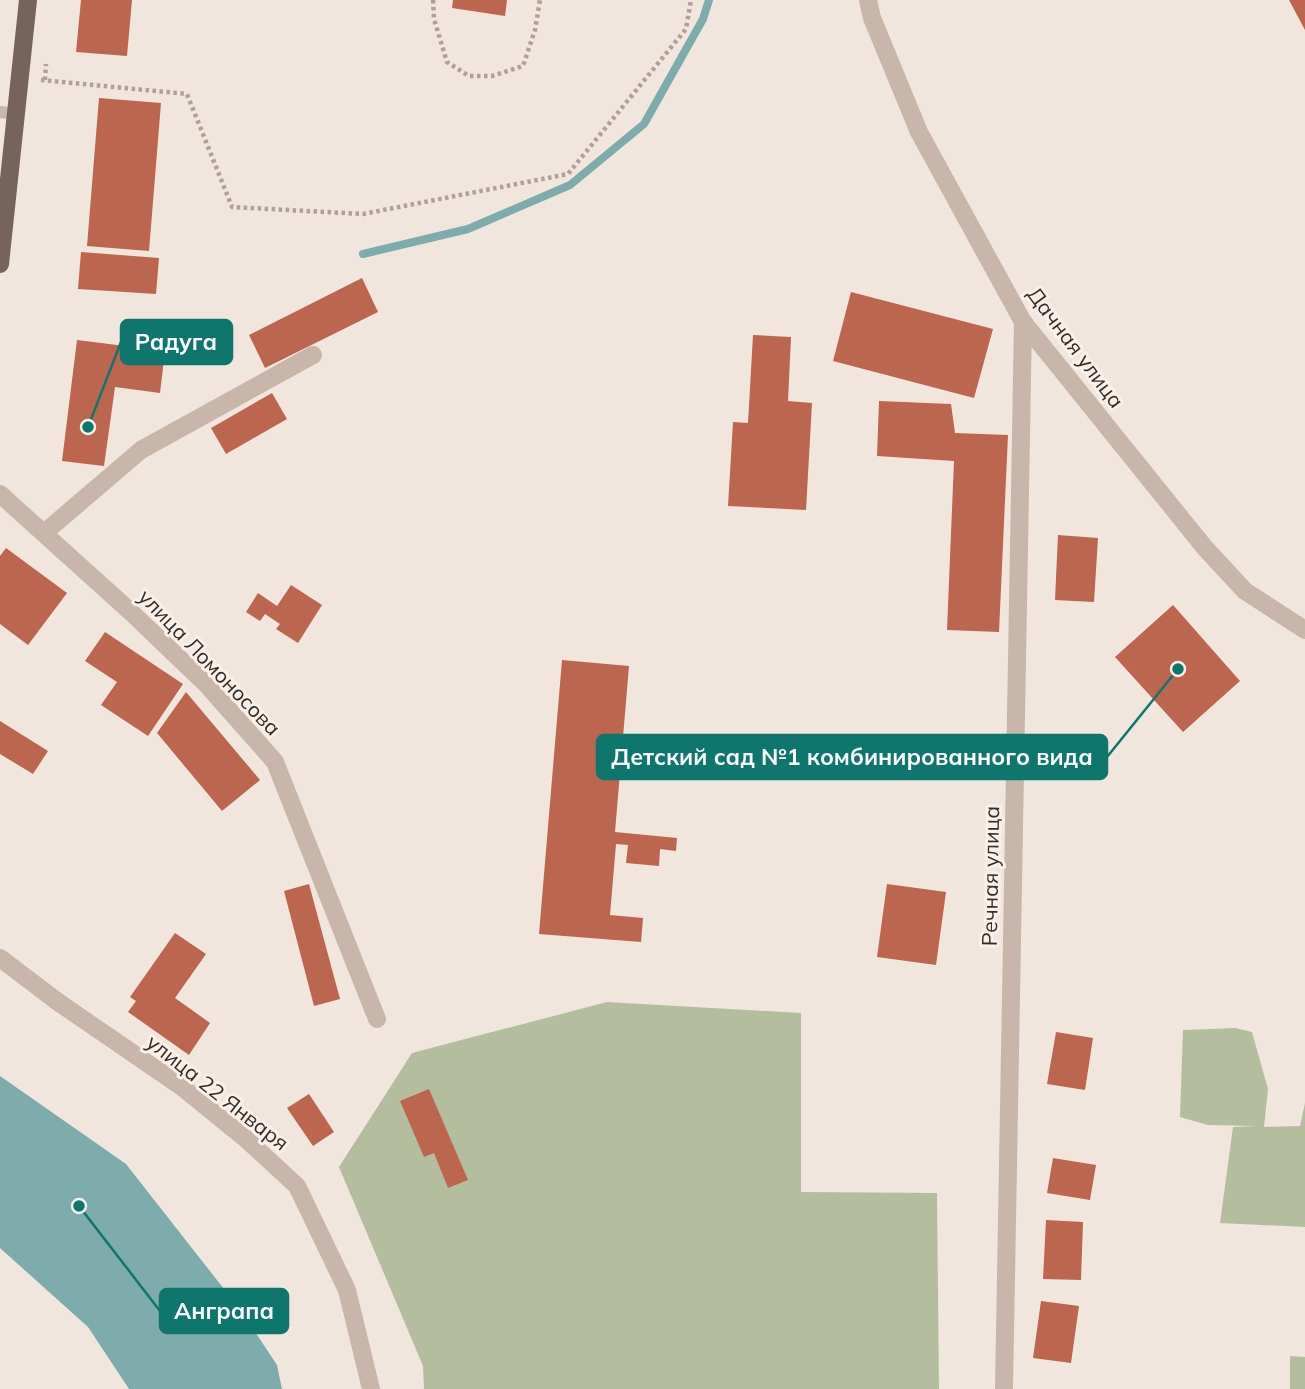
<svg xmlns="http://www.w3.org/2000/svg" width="1305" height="1389" viewBox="0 0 1305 1389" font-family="Mulish,sans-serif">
	<rect width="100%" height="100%" fill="#f0e6dd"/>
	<g fill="#b4be9e">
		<path d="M607 1002 801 1013V1192L937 1193 939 1389H424L423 1366 339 1167 412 1053Z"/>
		<path d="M1235 1028 1252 1032 1268 1089 1264 1127 1300 1126 1305 1103V1227L1220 1223 1233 1127 1257 1126 1208 1125 1180 1117 1183 1030Z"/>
		<path d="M1290 1356 1305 1357V1389H1290Z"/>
	</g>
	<path fill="#7eabab" d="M0 1076 126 1164 242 1312 277 1365 282 1389H129L88 1327 0 1248Z"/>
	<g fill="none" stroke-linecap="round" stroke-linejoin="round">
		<path stroke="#7eabab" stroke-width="8" d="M363 254 468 229 570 185 644 124 703 19 709 0"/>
	</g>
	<g fill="#bc654f">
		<path d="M81 0H132L127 56 76 52Z"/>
		<path d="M453 0H507L505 16 452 8Z"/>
		<path d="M1289 0H1305V30Z"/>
		<path d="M99 98 161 103 149 251 87 246Z"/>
		<path d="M81 252 159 258 156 294 78 289Z"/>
		<path d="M362 278 378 312 265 368 249 335Z"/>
		<path d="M851 292 993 329 974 398 833 361Z"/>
		<path d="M753 335 791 337 788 401 812 403 806 510 728 506 733 422 748 423Z"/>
		<path d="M77 340 165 351 160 393 115 387 104 466 62 461Z"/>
		<path d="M272 393 287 419 226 454 211 428Z"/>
		<path d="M879 401 951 404 955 433 1008 435 999 632 947 630 954 461 877 456Z"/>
		<path d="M1058 535 1098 538 1094 602 1055 600Z"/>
		<path d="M6 548 67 593 28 645 0 624V556Z"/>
		<path d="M291 585 322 605 298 643 276 629 280 624 265 614 260 621 246 612 258 593 277 606Z"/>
		<path d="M1173 605 1240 681 1183 732 1115 657Z"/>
		<path d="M105 632 183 684 148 736 101 705 117 682 85 661Z"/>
		<path d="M562 660 629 666 615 832 677 838 676 851 660 849 659 866 626 863 628 845 616 844 610 915 643 918 641 942 539 934Z"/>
		<path d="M186 692 260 780 222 811 157 733Z"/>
		<path d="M0 721 48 751 33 774 0 754Z"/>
		<path d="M309 884 340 999 314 1006 284 891Z"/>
		<path d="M887 884 946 892 936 965 877 957Z"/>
		<path d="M175 933 206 954 175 998 210 1023 189 1055 128 1012 136 1001 130 997Z"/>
		<path d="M1056 1032 1093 1038 1085 1090 1047 1084Z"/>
		<path d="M429 1089 468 1180 448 1188 434 1153 424 1157 400 1101Z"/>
		<path d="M309 1094 334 1132 313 1146 287 1108Z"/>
		<path d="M1053 1158 1096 1165 1090 1200 1047 1193Z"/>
		<path d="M1046 1220 1083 1222 1081 1280 1043 1279Z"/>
		<path d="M1041 1301 1079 1306 1071 1363 1033 1358Z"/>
	</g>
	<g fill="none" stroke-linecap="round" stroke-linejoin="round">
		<g stroke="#b3a094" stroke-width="4.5" stroke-dasharray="3.5 3.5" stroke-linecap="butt">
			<path d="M433 0 434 19 447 62 469 76H492L523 66 535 30 540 0"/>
			<path d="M41 80 187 94 232 207 363 214 568 174 686 29 691 0"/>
			<path d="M45 80 46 64"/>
		</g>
		<path stroke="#c7b6a9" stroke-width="12" d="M0 112 17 114"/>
		<g stroke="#c7b6a9" stroke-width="18">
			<path d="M868 0 872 18 919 132 1023 322 1205 548 1245 591 1305 630"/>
			<path d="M0 494 132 613 207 685 275 762 377 1019"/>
			<path d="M44 533 141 450 313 355"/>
			<path d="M0 958 58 1002 182 1087 246 1139 297 1186 347 1290 371 1389"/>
			<path d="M1004 1389 1023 322"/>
		</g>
		<path stroke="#76635b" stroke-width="18" d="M0 264 28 0"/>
	</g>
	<g text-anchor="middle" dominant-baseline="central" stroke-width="6" stroke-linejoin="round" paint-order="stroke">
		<g font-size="21" fill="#352c29" stroke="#f8f0e9">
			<text transform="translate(1076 347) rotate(53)">Дачная улица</text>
			<text transform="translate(210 662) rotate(46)">улица Ломоносова</text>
			<text transform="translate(990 876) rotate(-89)">Речная улица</text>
			<text transform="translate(218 1092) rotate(38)">улица 22 Января</text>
		</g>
	</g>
	<path fill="none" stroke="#0f766e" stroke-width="2.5" d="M88 427L121 342M1178 669L1107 757M79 1206L160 1311"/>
	<g fill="#0f766e" stroke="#f8f0e9" stroke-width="2.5">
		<circle cx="88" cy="427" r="7"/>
		<circle cx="1178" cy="669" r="7"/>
		<circle cx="79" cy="1206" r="7"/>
	</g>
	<g fill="#0f766e" stroke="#0f766e" stroke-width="2.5">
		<rect x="121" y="320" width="111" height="44" rx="7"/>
		<rect x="597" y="735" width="510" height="44" rx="7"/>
		<rect x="160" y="1289" width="128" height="44" rx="7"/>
	</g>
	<g font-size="23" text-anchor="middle" font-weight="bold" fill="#fff">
		<text x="176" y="350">Радуга</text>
		<text x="852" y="765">Детский сад №1 комбинированного вида</text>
		<text x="224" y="1319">Анграпа</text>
	</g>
</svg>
